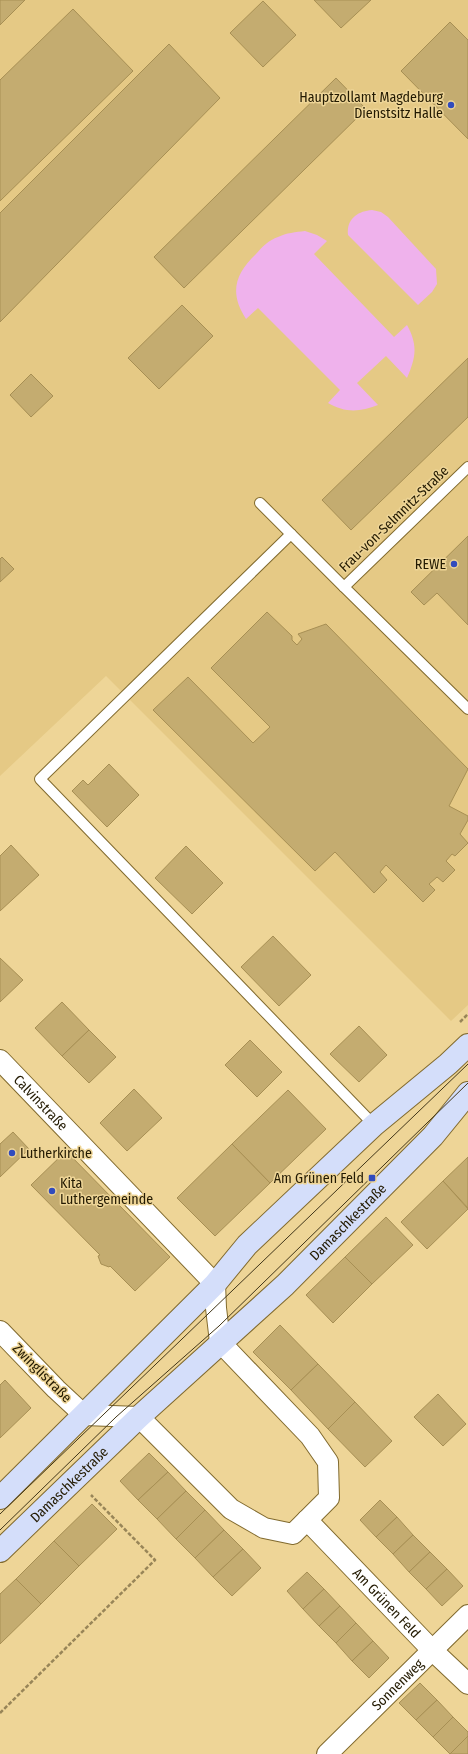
<svg xmlns="http://www.w3.org/2000/svg" width="468" height="1754" viewBox="0 0 468 1754" font-family="'Fira Sans Condensed',sans-serif">
	<rect width="100%" height="100%" fill="#eed597"/>
	<path fill="#e5c985" d="M0 0H468V1005L451 1021 106 676 0 776Z"/>
	<g fill="#efb2ec">
		<path d="M372 210 381 212 388 217 436 269 437 284 432 292 418 305 348 235C346 219 358 211 372 210Z"/>
		<path d="M305 231 317 235 327 241 314 254 394 337 407 325C418 345 416 357 407 378L386 356 357 383 378 405C360 412 345 413 328 403L340 390 258 308 246 319C229 293 235 274 256 254 262 247 269 240 278 237 286 233 296 232 305 231Z"/>
	</g>
	<g fill="#c4ac70" stroke="#a78f54">
		<path d="M0 0H25L0 25Z"/>
		<path d="M314 0H371L341 28Z"/>
		<path d="M263 1 296 35 263 67 230 33Z"/>
		<path d="M73 9 133 71 0 201V80Z"/>
		<path d="M450 22 468 40V139L401 71Z"/>
		<path d="M169 44 220 98 0 322V213Z"/>
		<path d="M336 78 366 109 184 288 154 257Z"/>
		<path d="M182 305 213 336 159 389 128 358Z"/>
		<path d="M468 358V417L351 530 322 500Z"/>
		<path d="M31 374 53 396 31 417 10 395Z"/>
		<path d="M468 536V625L437 593 424 605 411 592Z"/>
		<path d="M2 557 14 569 0 582V559Z"/>
		<path d="M267 612 292 636V640L297 645 302 639 298 634 326 624 468 769 449 806 468 816V820L460 834 468 843 455 856 452 854 446 861 455 870 443 882 437 877 429 884 435 890 423 902 386 865 380 872 387 880 374 893 335 852 315 871 153 710 188 677 253 743 270 727 211 668Z"/>
		<path d="M109 764 139 795 107 827 72 791 83 780 88 785Z"/>
		<path d="M11 845 39 875 0 911V856Z"/>
		<path d="M186 846 223 883 192 914 155 878Z"/>
		<path d="M273 936 311 975 279 1006 241 967Z"/>
		<path d="M0 958 23 980 0 1002Z"/>
		<path d="M62 1002 89 1030 62 1056 35 1028Z"/>
		<path d="M359 1026 387 1055 359 1082 330 1054Z"/>
		<path d="M89 1030 116 1057 89 1083 62 1056Z"/>
		<path d="M250 1040 282 1072 257 1097 225 1065Z"/>
		<path d="M134 1089 162 1118 127 1151 100 1123Z"/>
		<path d="M288 1090 326 1129 270 1183 232 1144Z"/>
		<path d="M13 1132 29 1149 0 1177V1144Z"/>
		<path d="M232 1144 270 1183 215 1236 177 1198Z"/>
		<path d="M66 1151 170 1257 135 1291 110 1266 109 1267 101 1264 98 1256 100 1255 31 1185Z"/>
		<path d="M468 1157V1208L443 1181Z"/>
		<path d="M443 1181 468 1209 427 1249 401 1222Z"/>
		<path d="M386 1217 413 1245 372 1284 345 1257Z"/>
		<path d="M345 1257 372 1284 333 1323 306 1295Z"/>
		<path d="M280 1325 318 1364 291 1390 253 1352Z"/>
		<path d="M318 1364 355 1402 328 1429 291 1390Z"/>
		<path d="M5 1380 31 1408 0 1438V1385Z"/>
		<path d="M438 1394 466 1424 443 1446 414 1417Z"/>
		<path d="M355 1402 392 1441 365 1467 328 1429Z"/>
		<path d="M149 1453 168 1472 138 1500 120 1481Z"/>
		<path d="M168 1472 186 1491 157 1519 138 1500Z"/>
		<path d="M186 1491 205 1510 176 1539 157 1519Z"/>
		<path d="M380 1500 397 1517 376 1537 360 1520Z"/>
		<path d="M92 1504 117 1529 79 1566 54 1541Z"/>
		<path d="M205 1510 224 1530 195 1558 176 1539Z"/>
		<path d="M397 1517 413 1535 393 1554 376 1537Z"/>
		<path d="M224 1530 243 1549 213 1577 195 1558Z"/>
		<path d="M413 1535 430 1552 409 1572 393 1554Z"/>
		<path d="M54 1541 79 1566 41 1604 16 1579Z"/>
		<path d="M243 1549 261 1568 232 1596 213 1577Z"/>
		<path d="M430 1552 447 1569 426 1589 409 1572Z"/>
		<path d="M447 1569 463 1586 442 1606 426 1589Z"/>
		<path d="M307 1572 324 1589 303 1609 287 1591Z"/>
		<path d="M16 1579 41 1604 0 1644V1594Z"/>
		<path d="M324 1589 340 1606 319 1626 303 1609Z"/>
		<path d="M340 1606 356 1623 336 1643 319 1626Z"/>
		<path d="M356 1623 373 1641 352 1661 336 1643Z"/>
		<path d="M373 1641 389 1658 369 1678 352 1661Z"/>
		<path d="M420 1683 437 1700 416 1720 399 1703Z"/>
		<path d="M437 1700 453 1717 433 1737 416 1720Z"/>
		<path d="M453 1717 468 1732V1736L450 1754 433 1737Z"/>
		<path d="M468 1736V1754H450Z"/>
	</g>
	<g fill="none" stroke-linecap="round" stroke-linejoin="round">
		<defs>
			<g id="lane">
				<path d="M468 467 344 587 468 709"/>
				<path d="M260 503 344 587"/>
				<path d="M291 534 40 779 374 1125"/>
			</g>
			<g id="street">
				<path id="s1" d="M0 1060 215 1284 216 1308 220 1342 310 1436 328 1462 329 1498 293 1534 264 1528 231 1509 139 1417 84 1415 56 1389 0 1331"/>
				<path id="s2" d="M307 1520 432 1650 468 1684"/>
				<path id="s3" d="M327 1754 468 1615"/>
			</g>
			<g id="secondary">
				<path d="M0 1498 215 1284 247 1245 374 1125 448 1064 468 1045"/>
				<path id="s4" d="M0 1551 139 1417 285 1285 433 1136 468 1093"/>
			</g>
		</defs>
		<use href="#lane" stroke="#816a2e" stroke-width="12"/>
		<use href="#street" stroke="#816a2e" stroke-width="22"/>
		<use href="#secondary" stroke="#816a2e" stroke-width="24"/>
		<g stroke="#988558" stroke-width="2.5" stroke-dasharray="4 2" stroke-linecap="butt">
			<path d="M460 1022 468 1014"/>
			<path d="M0 1713 155 1560 91 1495"/>
		</g>
		<use href="#lane" stroke="#fff" stroke-width="10"/>
		<use href="#street" stroke="#fff" stroke-width="20"/>
		<use href="#secondary" stroke="#d4defa" stroke-width="22"/>
		<g stroke="#423619" stroke-width="1">
			<path d="M0 1514 468 1064"/>
			<path d="M0 1530 116 1417 219 1326 468 1083"/>
		</g>
	</g>
	<g fill="#314bbd" stroke="#eed597" stroke-width="1.5">
		<circle cx="451" cy="105" r="4"/>
		<circle cx="454" cy="564" r="4"/>
		<circle cx="12" cy="1153" r="4"/>
		<rect x="368" y="1174" width="8" height="8" rx="2"/>
		<circle cx="52" cy="1191" r="4"/>
	</g>
	<g text-anchor="middle" dominant-baseline="central" stroke-width="3" stroke-linejoin="round" paint-order="stroke">
		<g font-size="14" fill="#231a02" stroke="#eed597" text-anchor="end">
			<text x="443" y="97">Hauptzollamt Magdeburg<tspan x="443" dy="16">Dienstsitz Halle</tspan></text>
			<text x="446" y="564">REWE</text>
			<text x="20" y="1153" text-anchor="start">Lutherkirche</text>
			<text x="364" y="1178">Am Grünen Feld</text>
			<text x="60" y="1183" text-anchor="start">Kita<tspan x="60" dy="16">Luthergemeinde</tspan></text>
		</g>
		<g font-size="14" fill="#231a02" stroke="#eed597">
			<text transform="translate(394 519) rotate(-44)">Frau-von-Selmnitz-Straße</text>
			<text stroke="none"><textPath href="#s1" startOffset="59">Calvinstraße</textPath></text>
			<text stroke="none"><textPath href="#s4" startOffset="479">Damaschkestraße</textPath></text>
			<text transform="translate(42 1373) rotate(45)">Zwinglistraße</text>
			<text stroke="none"><textPath href="#s4" startOffset="96">Damaschkestraße</textPath></text>
			<text stroke="none"><textPath href="#s2" startOffset="115">Am Grünen Feld</textPath></text>
			<text stroke="none"><textPath href="#s3" startOffset="99">Sonnenweg</textPath></text>
		</g>
	</g>
</svg>
